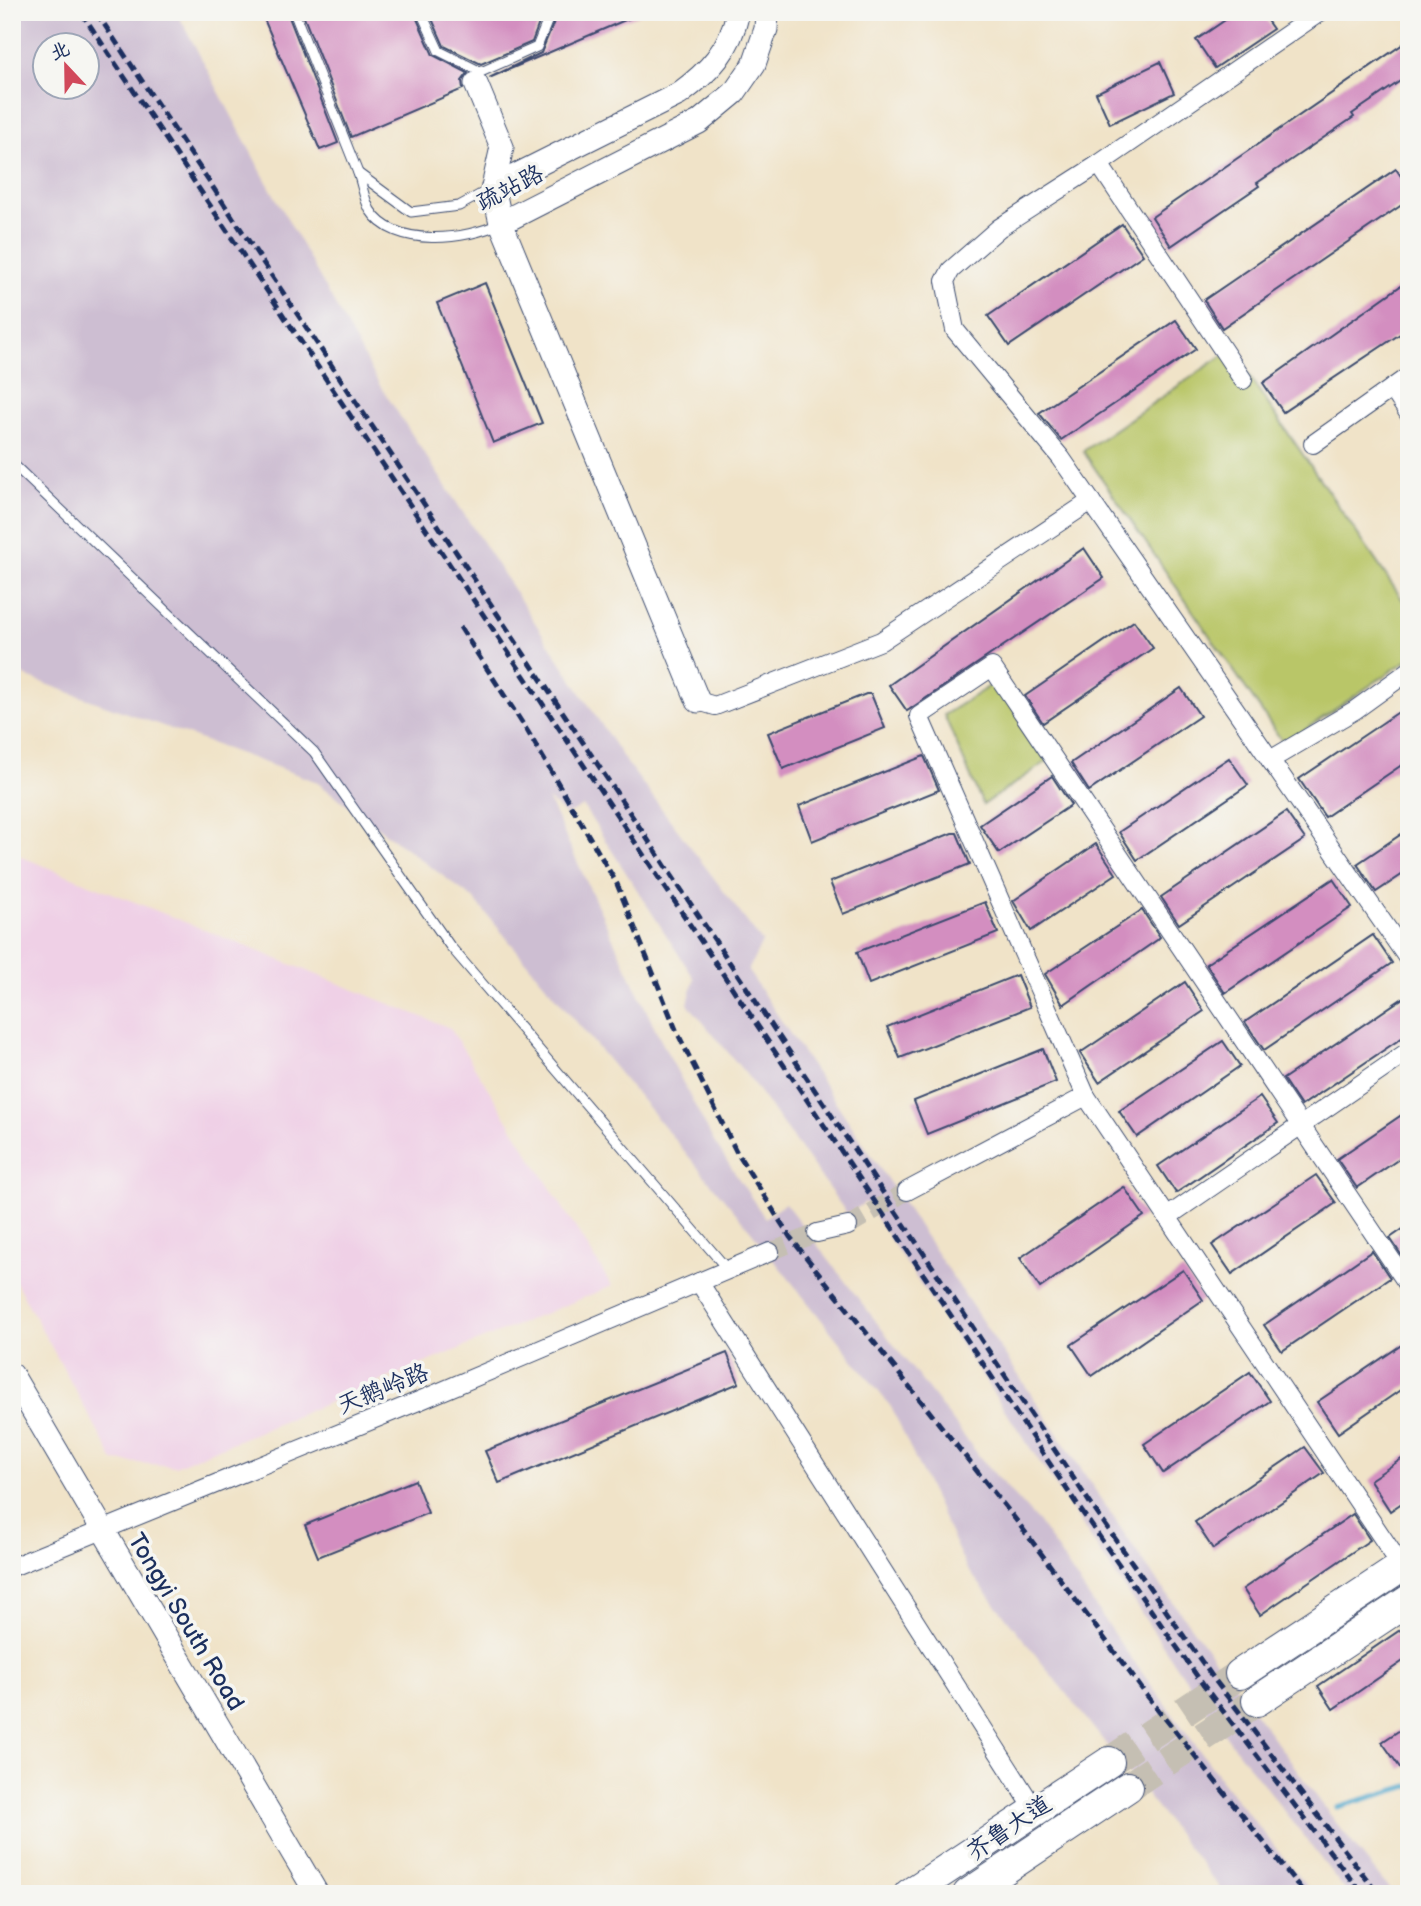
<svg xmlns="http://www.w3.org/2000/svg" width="1421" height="1906" viewBox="0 0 1421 1906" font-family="'Balsamiq Sans','LXGW WenKai TC',sans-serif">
	<rect width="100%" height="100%" fill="#f6f6f2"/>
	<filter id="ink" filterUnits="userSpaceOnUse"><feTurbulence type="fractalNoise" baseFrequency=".0143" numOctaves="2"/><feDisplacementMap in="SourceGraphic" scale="14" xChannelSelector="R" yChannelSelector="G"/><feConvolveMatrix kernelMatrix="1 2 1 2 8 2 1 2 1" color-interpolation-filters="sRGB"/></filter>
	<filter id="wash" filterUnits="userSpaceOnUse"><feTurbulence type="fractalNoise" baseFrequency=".00686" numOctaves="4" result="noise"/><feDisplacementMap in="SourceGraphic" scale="28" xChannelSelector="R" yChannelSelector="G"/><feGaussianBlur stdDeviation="1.57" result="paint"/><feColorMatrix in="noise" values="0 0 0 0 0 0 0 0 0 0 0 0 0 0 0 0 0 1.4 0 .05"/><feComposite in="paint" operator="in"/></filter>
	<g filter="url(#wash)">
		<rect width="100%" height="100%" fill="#f0e3c8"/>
		<path fill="#efd0e6" d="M12 853 450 1028 612 1286 175 1466 114 1461 12 1275Z"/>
		<path fill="#cdbed2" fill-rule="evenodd" d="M12 12H180V18L262 173 379 384 624 759 762 942 748 971 1146 1566 1334 1820 1393 1894H1348L1209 1714 865 1202 848 1215 750 1079 688 1004 694 978 583 806 566 815 548 799 656 1031 714 1142 765 1218 785 1203 983 1461 1039 1523 1117 1639 1228 1789 1313 1894H1212L1220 1888 966 1567 891 1407 750 1230 474 899 315 781 27 677 12 664ZM46 46H88V88H46Z"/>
		<g fill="#b9c668" stroke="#6a7a63" stroke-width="2">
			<path d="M1231 350 1409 609V659L1284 744 1083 451Z"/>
			<path d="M996 682 1049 760 983 805 944 715Z"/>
		</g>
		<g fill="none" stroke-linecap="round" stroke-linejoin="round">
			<path stroke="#4ca6ca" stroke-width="5" d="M1337 1807 1409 1786"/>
		</g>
		<g id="blocks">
			<g fill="#d38ec0">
				<path d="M261 12H287L338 143 320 150Z"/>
				<path d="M302 12H414L433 55 468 73 462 81 463 89 351 137Z"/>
				<path d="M429 12H543L532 42 481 64 444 46Z"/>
				<path d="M558 12H644L489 78 541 53Z"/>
				<path d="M1237 12H1261L1273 29 1215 68 1196 40Z"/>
				<path d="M1409 40V75L1352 114 1354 117 1257 183 1259 186 1171 246 1152 217Z"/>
				<path d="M1160 62 1174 93 1110 124 1096 93Z"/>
				<path d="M1396 169 1409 188V200L1222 328 1204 300Z"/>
				<path d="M1122 224 1143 255 1009 346 988 316Z"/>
				<path d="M1409 280V328L1283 412 1263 383Z"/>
				<path d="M485 283 542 423 493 443 437 303Z"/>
				<path d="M1176 320 1196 349 1061 440 1039 413Z"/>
				<path d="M1084 548 1104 578 907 711 889 685Z"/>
				<path d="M1134 621 1153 648 1043 723 1025 696Z"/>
				<path d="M1181 688 1200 716 1089 791 1071 763Z"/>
				<path d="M866 694H871L885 728 783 769 768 733Z"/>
				<path d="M1403 709 1409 717V760L1325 817 1299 779Z"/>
				<path d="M924 756 939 790 812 841 799 806Z"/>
				<path d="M1229 758 1248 785 1137 860 1119 832Z"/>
				<path d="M1052 776 1071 805 999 853 980 825Z"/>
				<path d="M1286 812 1305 839 1179 924 1161 897Z"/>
				<path d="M1409 829V870L1376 892 1357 864Z"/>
				<path d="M952 833H957L970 864 843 914 830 882Z"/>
				<path d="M1096 844 1116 874 1031 931 1013 901Z"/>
				<path d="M1333 879 1352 907 1225 993 1206 964Z"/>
				<path d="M985 902 998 933 869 984 857 952Z"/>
				<path d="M1142 910 1160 937 1157 940 1063 1005 1045 974Z"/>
				<path d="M1373 935 1392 963 1264 1050 1245 1022Z"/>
				<path d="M1017 975 1030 1007 900 1058 887 1027Z"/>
				<path d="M1185 982 1204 1011 1099 1082 1080 1053Z"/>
				<path d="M1409 994V1033L1301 1106 1283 1079Z"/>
				<path d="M1223 1041 1240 1066 1137 1137 1119 1111Z"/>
				<path d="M1043 1049 1056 1082 927 1134 914 1101Z"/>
				<path d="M1260 1097 1278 1123 1176 1193 1158 1166Z"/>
				<path d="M1409 1110V1152L1357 1188 1337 1159Z"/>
				<path d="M1316 1175 1336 1203 1232 1274 1212 1245Z"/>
				<path d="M1124 1187 1144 1216 1040 1288 1020 1258Z"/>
				<path d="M1409 1225V1264L1408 1265 1390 1238Z"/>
				<path d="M1372 1251 1390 1278 1282 1351 1264 1325Z"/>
				<path d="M1183 1270 1203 1300 1092 1376 1071 1345Z"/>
				<path d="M1409 1340V1384L1338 1433 1317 1402Z"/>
				<path d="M727 1353 739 1383 499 1483 485 1451Z"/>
				<path d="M1250 1372 1270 1401 1163 1473 1144 1444Z"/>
				<path d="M1305 1447 1324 1473 1213 1549 1195 1522Z"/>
				<path d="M1409 1454V1498L1390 1511 1370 1480Z"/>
				<path d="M415 1480 428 1513 318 1557 305 1525Z"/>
				<path d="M1353 1514 1370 1540 1260 1615 1243 1589Z"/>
				<path d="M1409 1624V1657L1333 1709 1318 1686Z"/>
				<path d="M1409 1724V1764L1401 1769 1382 1742Z"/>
			</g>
		</g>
	</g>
	<g filter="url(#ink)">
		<use href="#blocks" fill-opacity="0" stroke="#3b4a6e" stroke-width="2"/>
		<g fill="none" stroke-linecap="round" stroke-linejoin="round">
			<g stroke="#c5bfb3" stroke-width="18" stroke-dasharray="18 9" stroke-linecap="butt">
				<path d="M848 1226 907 1191"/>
				<path d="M770 1252 817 1233"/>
			</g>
			<g stroke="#c5bfb3" stroke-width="30" stroke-dasharray="30 15" stroke-linecap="butt">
				<path d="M1109 1762 1240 1674"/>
				<path d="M1128 1787 1257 1701"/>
			</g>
			<defs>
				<g id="service">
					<path d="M294 12 358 173"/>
					<path d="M421 12 439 51 481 72 537 47 551 12"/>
					<path d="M492 188 459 206 411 212 358 173C362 184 364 199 370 210 394 249 467 240 501 223"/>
					<path d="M12 463 314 752 450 946 728 1270"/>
				</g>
				<g id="minor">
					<path d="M1099 164 999 228 951 270 945 281 955 330 1061 458 1409 960"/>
					<path d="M1243 380 1099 164 1320 12"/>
					<path d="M1392 388 1409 414"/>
					<path d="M1313 444 1409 376"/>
					<path d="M698 701 715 706 881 641 1091 501"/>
					<path d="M1270 760 1355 710 1409 671"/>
					<path d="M907 1191 1086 1096"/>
					<path d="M1167 1217 1409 1051"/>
					<path d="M817 1233 848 1226"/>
					<path d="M699 1282 1035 1810"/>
					<path d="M12 1567 421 1400 770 1252"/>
					<path d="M1402 1567 1086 1096 919 716 992 667 1409 1286"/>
				</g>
				<g id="tertiary">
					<path d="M476 84 502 147 493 187 501 223 698 701"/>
					<path d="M493 187 679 94C710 71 730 50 738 12"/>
					<path d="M501 223 699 122 734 93 754 64 766 29 767 12"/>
					<path d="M12 1375 317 1894"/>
				</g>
				<g id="primary">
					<path d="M1240 1674 1409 1562"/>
					<path d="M1257 1701 1409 1600"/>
					<path d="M909 1894 1109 1762"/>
					<path d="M968 1894 1128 1787"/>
				</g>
			</defs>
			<use href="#service" stroke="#3b4a6e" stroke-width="11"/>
			<use href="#minor" stroke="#3b4a6e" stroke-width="20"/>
			<use href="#tertiary" stroke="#3b4a6e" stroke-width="25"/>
			<use href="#primary" stroke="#3b4a6e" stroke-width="32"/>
			<use href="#service" stroke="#fff" stroke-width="9"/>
			<use href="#minor" stroke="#fff" stroke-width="18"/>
			<use href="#tertiary" stroke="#fff" stroke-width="23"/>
			<use href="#primary" stroke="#fff" stroke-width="30"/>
			<g stroke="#1b2f5e" stroke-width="5" stroke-dasharray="10 5" stroke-linecap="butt">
				<path d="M81 12 1080 1509 1204 1686 1362 1894"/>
				<path d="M96 12 1090 1503 1214 1679 1378 1894"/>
				<path d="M460 627 528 732 617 884 677 1032 736 1151 790 1237 1016 1520 1145 1693 1305 1894"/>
			</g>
		</g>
	</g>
	<g text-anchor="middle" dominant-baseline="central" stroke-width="7" stroke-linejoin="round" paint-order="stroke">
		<g font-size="24" fill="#1b2f5e" stroke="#f6f6f2">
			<text transform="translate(510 188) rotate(-27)">疏站路</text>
			<text transform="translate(383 1389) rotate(-22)">天鹅岭路</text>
			<text transform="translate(186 1622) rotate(59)">Tongyi South Road</text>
			<text transform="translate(1009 1828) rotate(-34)">齐鲁大道</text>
		</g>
	</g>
	<rect width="1421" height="1906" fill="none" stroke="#f6f6f2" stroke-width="42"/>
	<g transform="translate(66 66) rotate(338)"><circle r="33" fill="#f6f6f2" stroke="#9ea6b7" stroke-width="2"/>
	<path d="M0-5L12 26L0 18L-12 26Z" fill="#d1495b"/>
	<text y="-10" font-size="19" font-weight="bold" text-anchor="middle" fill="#1b2f5e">北</text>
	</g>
</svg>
